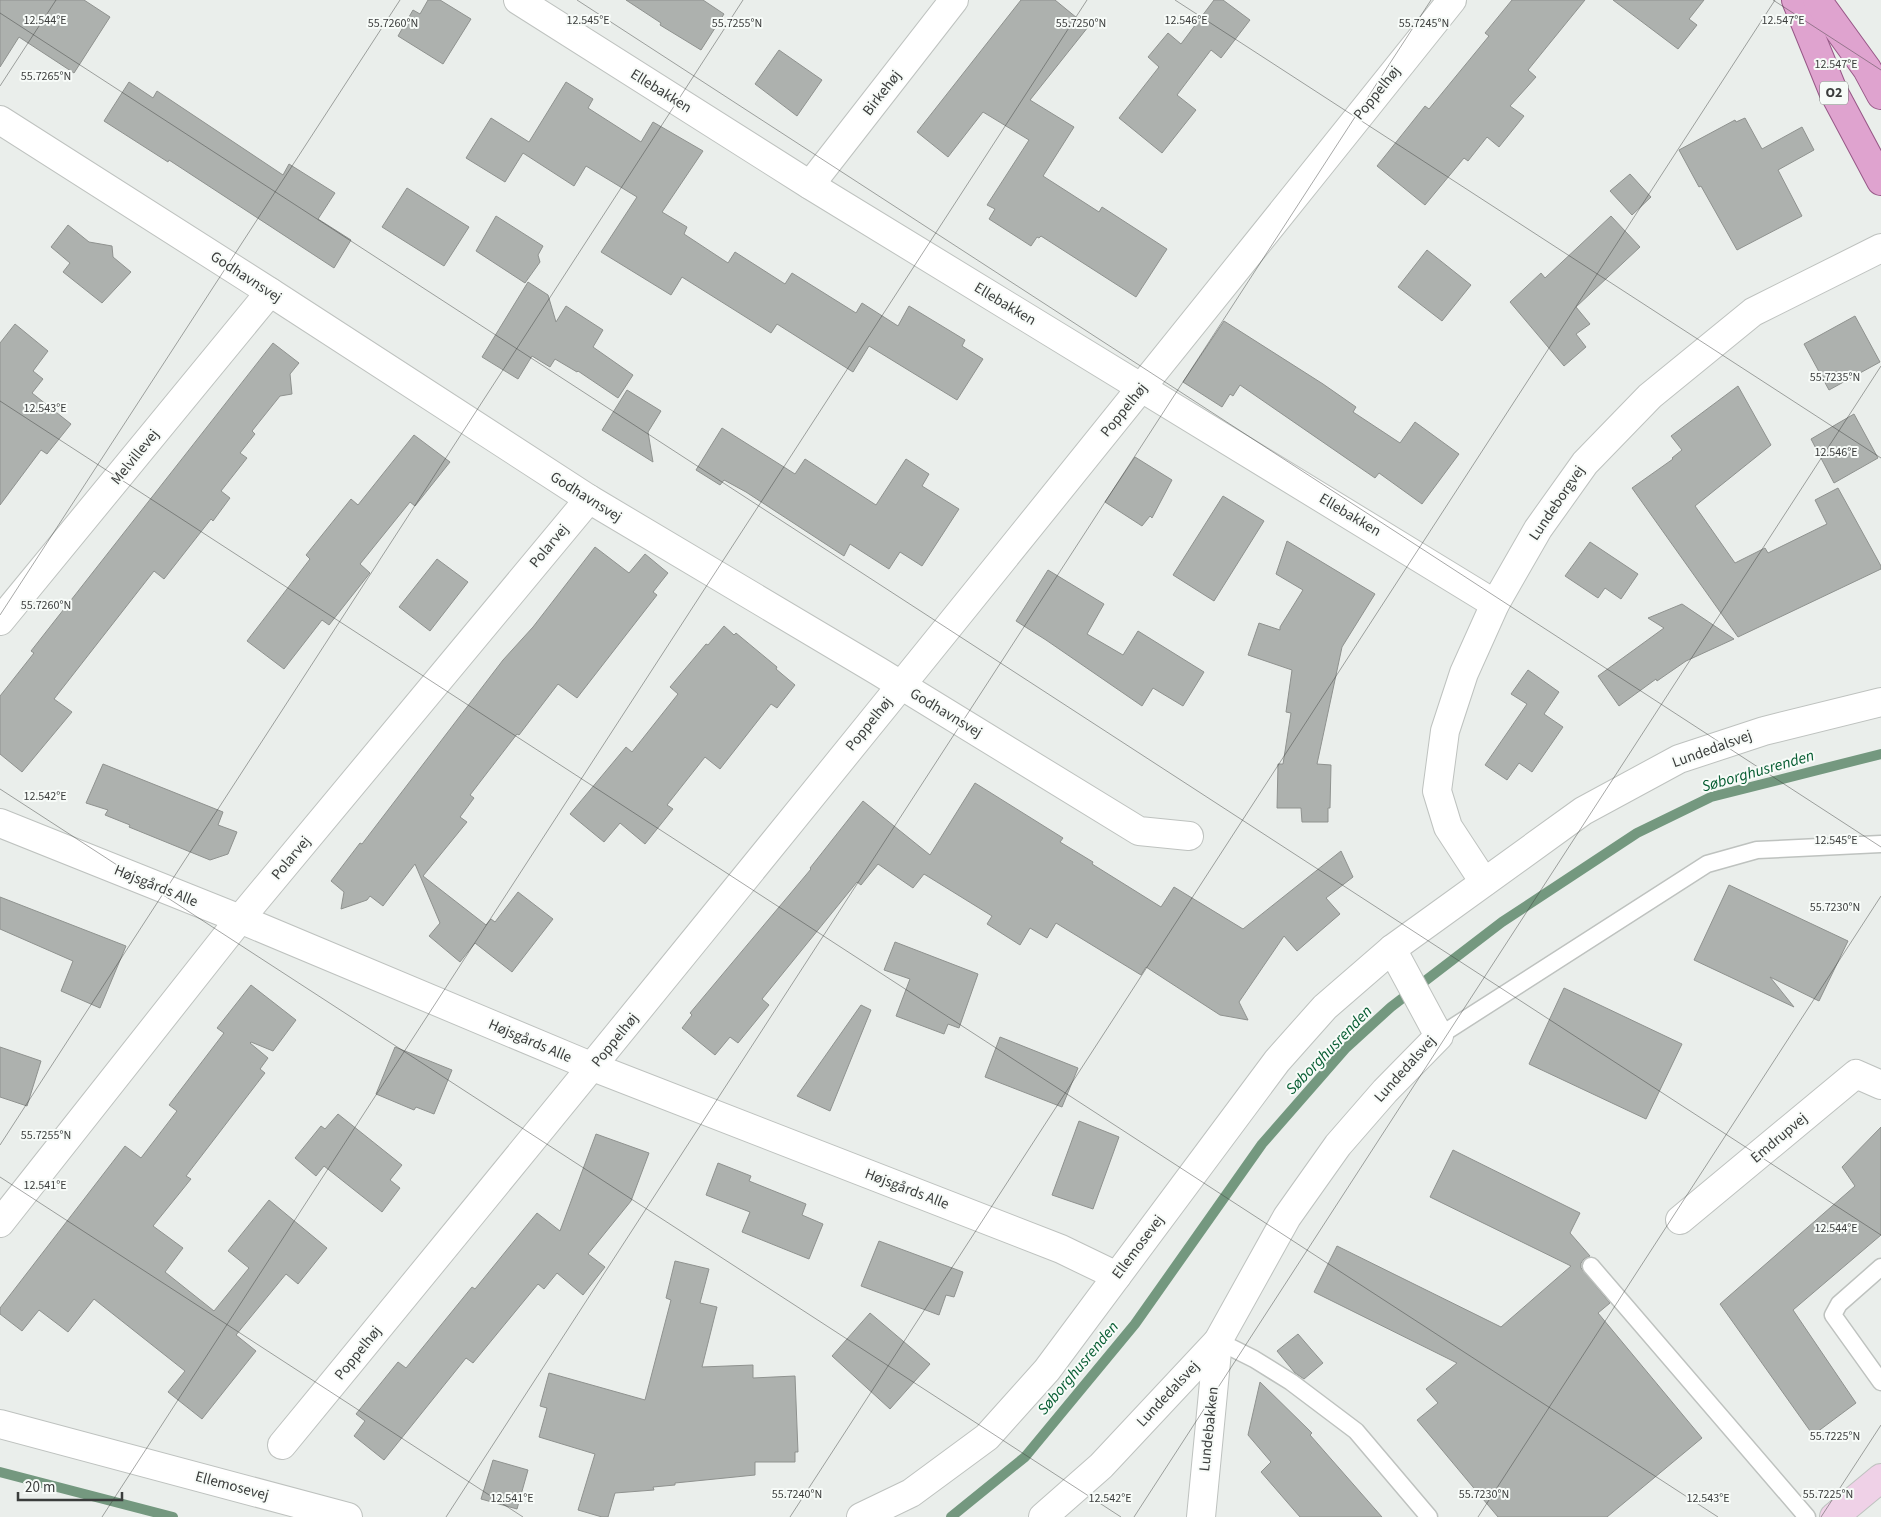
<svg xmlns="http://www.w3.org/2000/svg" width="1881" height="1517" viewBox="0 0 1881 1517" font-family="'Source Sans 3',sans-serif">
	<rect width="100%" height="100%" fill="#eaeeeb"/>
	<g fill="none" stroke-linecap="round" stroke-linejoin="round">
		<g stroke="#74987f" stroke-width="10">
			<path d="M0 1472 173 1517"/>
			<path d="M951 1517 1025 1457 1135 1324 1262 1144 1346 1048 1391 1007 1502 922 1637 833 1711 797 1881 754"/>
		</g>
	</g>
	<g fill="#adb1ae" stroke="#8f928f">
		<path d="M0 0H84L110 17 74 73 19 37 0 67Z"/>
		<path d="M428 0H440L471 19 443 64 398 36 413 10 420 14Z"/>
		<path d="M626 0H703L724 14 701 50 660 25 661 23Z"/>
		<path d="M1021 0H1055L1088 27 1030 100 1074 127 1043 176 1099 212 1102 207 1167 249 1136 297 1041 236 1039 238 1037 237 1031 246 989 219 995 209 987 205 1029 140 983 112 948 157 917 132Z"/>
		<path d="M1214 0H1223L1250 20 1221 58 1211 50 1177 95 1196 110 1162 153 1119 118 1159 67 1148 57 1168 33 1181 44Z"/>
		<path d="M1512 0H1585L1528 70 1536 77 1510 106 1524 116 1499 147 1487 137 1468 161 1464 158 1425 205 1377 166 1425 106 1429 109 1489 36 1485 33Z"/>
		<path d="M1613 0H1704L1689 19 1697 25 1678 49Z"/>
		<path d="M779 50 822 80 797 116 755 84Z"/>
		<path d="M129 82 153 98 157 91 283 175 289 164 335 193 318 219 351 240 334 268 169 160 168 162 104 121Z"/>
		<path d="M566 82 593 99 588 108 641 142 653 122 703 151 662 212 687 227 684 234 728 263 735 252 785 284 792 273 856 313 862 303 898 326 909 306 965 340 962 346 983 359 957 400 869 346 853 372 777 324 771 333 682 277 671 295 601 252 637 197 586 166 574 186 523 153 505 182 466 158 491 118 529 142Z"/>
		<path d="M1745 118 1762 149 1802 127 1814 150 1778 170 1802 216 1737 250 1701 186 1699 187 1679 150 1735 120 1736 122Z"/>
		<path d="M1630 174 1651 197 1632 215 1610 191Z"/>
		<path d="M407 188 469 227 444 266 382 227Z"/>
		<path d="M496 216 543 246 538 255 540 262 525 283 476 251Z"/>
		<path d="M1611 216 1640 247 1576 307 1590 324 1576 334 1586 347 1564 366 1510 302 1541 273 1545 278Z"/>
		<path d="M68 225 89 242 112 246 113 257 131 272 102 303 63 272 70 263 51 247Z"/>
		<path d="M1427 250 1471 285 1442 321 1398 287Z"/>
		<path d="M528 282 548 295 556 322 566 306 603 330 593 347 633 375 618 398 578 371 577 372 555 359 550 367 532 356 518 379 482 357Z"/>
		<path d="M1855 316 1880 362 1829 390 1804 344Z"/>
		<path d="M1224 321 1323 384 1356 407 1353 412 1400 443 1415 422 1459 454 1422 504 1379 473 1375 478 1240 385 1233 396 1230 394 1222 407 1183 382Z"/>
		<path d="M15 324 48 351 33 371 43 379 32 393 71 424 47 454 41 450 0 505V343Z"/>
		<path d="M273 343 299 363 290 374 292 394 280 396 252 431 255 434 240 453 247 458 221 491 230 498 213 521 211 519 164 579 154 571 54 699 72 712 22 772 0 754V696L34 653 31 651Z"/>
		<path d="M1738 386 1771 445 1695 506 1735 563 1765 548 1768 553 1827 524 1815 500 1838 488 1881 566V569L1738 637 1632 488 1673 459 1672 458 1682 450 1671 436Z"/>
		<path d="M627 390 661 411 648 432 653 462 602 430Z"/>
		<path d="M1854 414 1878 458 1834 483 1811 439Z"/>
		<path d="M722 428 795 474 805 459 876 505 906 459 929 474 922 486 959 509 922 566 900 552 889 569 850 544 844 556 746 492 724 480 720 485 696 470Z"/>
		<path d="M414 435 450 462 415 506 410 502 360 564 370 573 329 625 322 620 284 669 247 641 310 559 306 555 351 499 358 505Z"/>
		<path d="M1135 457 1172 480 1152 518 1150 516 1142 526 1105 502Z"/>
		<path d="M1223 496 1264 521 1214 601 1173 575Z"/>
		<path d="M1287 541 1375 594 1342 647 1317 764 1331 765 1330 808H1328V822H1302L1301 808H1277L1278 764H1283L1291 713 1286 712 1292 670 1248 655 1259 623 1280 630V627L1303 590 1276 574Z"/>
		<path d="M1590 542 1638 574 1621 599 1605 588 1598 598 1565 576Z"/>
		<path d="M595 547 629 573 645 554 668 573 653 592 657 595 577 698 558 684 519 735 517 734 470 795 474 798 460 817 467 822 423 876 486 925 491 919 495 922 518 892 553 919 512 972 475 943 460 962 429 936 440 923 415 864 383 906 370 896 367 900 341 909 344 892 331 881 360 843 362 844 503 660 533 627Z"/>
		<path d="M437 559 468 582 430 631 399 607Z"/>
		<path d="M1048 570 1104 604 1087 634 1123 655 1138 631 1204 672 1183 706 1153 688 1142 706 1046 640 1016 621Z"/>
		<path d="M1682 604 1734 639 1686 661 1657 681 1656 679 1619 706 1598 676 1664 628 1648 618Z"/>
		<path d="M724 626 734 635 736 633 777 667 776 669 795 685 777 708 771 704 720 769 705 757 667 805 673 809 645 844 620 823 604 842 570 814 626 747 632 752 678 694 670 687 706 644 708 645Z"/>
		<path d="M1528 670 1559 692 1544 714 1563 727 1532 772 1519 763 1507 780 1485 765 1527 704 1511 694Z"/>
		<path d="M103 764 223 812 218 825 237 832 228 854 210 860 129 827 130 825 105 815 108 810 86 803Z"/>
		<path d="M975 783 1063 838 1060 842 1093 862 1092 864 1161 907 1174 887 1243 929 1341 851 1353 877 1326 898 1340 914 1297 951 1284 936 1239 1002 1248 1020 1220 1015 1146 967 1141 975 1056 923 1047 938 1030 928 1020 945 987 924 992 916 924 874 913 888 878 864 861 885 857 882 762 999 769 1005 738 1043 730 1037 715 1055 682 1028 692 1015 690 1013 811 869 810 868 863 801 930 855Z"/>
		<path d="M1729 885 1848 941 1819 1001 1770 977 1794 1007 1694 960Z"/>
		<path d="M0 897 126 946 100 1008 61 991 73 961 0 929Z"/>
		<path d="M895 942 978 974 959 1028 948 1024 944 1034 896 1016 910 979 884 970Z"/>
		<path d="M251 985 296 1020 273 1051 251 1042 250 1043 268 1058 260 1069 265 1073 186 1176 191 1179 153 1226 183 1248 165 1272 214 1311 249 1268 228 1251 269 1200 327 1248 298 1284 286 1274 236 1335 256 1351 202 1419 168 1392 185 1371 94 1299 68 1332 39 1310 22 1331 0 1314V1308L125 1146 141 1158 177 1111 169 1105 224 1033 217 1028Z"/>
		<path d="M1564 988 1682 1044 1646 1119 1529 1064Z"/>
		<path d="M861 1005 871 1010 830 1111 797 1096Z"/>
		<path d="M1000 1037 1078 1068 1062 1107 985 1077Z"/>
		<path d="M0 1047 41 1061 27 1106 0 1097Z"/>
		<path d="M395 1047 452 1070 434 1114 416 1107 414 1110 376 1094Z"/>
		<path d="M338 1114 402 1165 390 1180 400 1188 382 1212 324 1166 316 1176 295 1158 321 1126 325 1129Z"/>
		<path d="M1079 1121 1119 1137 1093 1209 1052 1195Z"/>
		<path d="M1881 1127V1235L1793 1310 1856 1403 1813 1435 1720 1304 1855 1186 1842 1167Z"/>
		<path d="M596 1134 649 1153 631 1201 588 1254 605 1267 583 1295 557 1273 544 1289 538 1284 473 1363 466 1358 384 1460 354 1436 365 1421 356 1414 398 1362 406 1368 472 1287 475 1289 537 1213 560 1231Z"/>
		<path d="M1453 1150 1580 1213 1570 1233 1590 1256 1584 1259 1581 1263V1268L1610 1303 1598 1313 1702 1438 1607 1517H1498L1417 1420 1438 1403 1426 1389 1457 1363 1314 1292 1337 1246 1501 1327 1571 1266 1430 1197Z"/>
		<path d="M718 1163 751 1176 749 1181 806 1204 802 1215 823 1224 809 1259 742 1232 750 1212 706 1195Z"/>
		<path d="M879 1241 963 1272 954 1297 946 1295 939 1315 861 1286Z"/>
		<path d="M675 1261 709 1269 700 1303 717 1307 702 1367 753 1365V1378L795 1376 798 1452H795V1462H755V1475L675 1483V1485L653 1487 654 1490 615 1493 608 1517H602L578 1510 595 1454 539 1437 547 1408 540 1406 549 1373 645 1400 671 1300 666 1298Z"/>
		<path d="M870 1313 930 1364 890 1409 832 1356Z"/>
		<path d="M1298 1334 1323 1363 1304 1379 1295 1373 1277 1351Z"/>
		<path d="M1260 1382 1312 1433 1310 1435 1382 1517H1300L1261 1472 1271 1462 1248 1435Z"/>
		<path d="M493 1460 528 1470 517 1509 481 1499Z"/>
	</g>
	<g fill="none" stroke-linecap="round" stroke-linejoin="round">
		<defs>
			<g id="lane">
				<path d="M1439 1036 1707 864 1757 850 1881 844"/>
				<path d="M1591 1266 1807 1517"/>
				<path d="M1881 1267 1839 1304 1833 1315 1881 1382"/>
				<path d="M1218 1341 1254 1359 1291 1382 1356 1431 1429 1517"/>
			</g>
			<g id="street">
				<path d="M518 0 810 185 1495 604"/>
				<path d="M0 120 270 292 589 499 878 671 1139 831 1189 836"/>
				<path d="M810 185 954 0"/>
				<path d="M0 621 270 292"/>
				<path d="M0 823 240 919 593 1067 1061 1249 1117 1276"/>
				<path d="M1484 882 1448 827 1437 791 1445 731 1464 673 1495 604 1538 529 1585 463 1650 396 1753 312 1881 248"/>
				<path d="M1680 1220 1856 1074 1881 1085"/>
				<path d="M0 1223 240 919 589 499"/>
				<path d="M0 1424 348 1517"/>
				<path d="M282 1445C676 966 1065 484 1452 0"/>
				<path d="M861 1517 911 1493 987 1437 1047 1370 1277 1061 1325 1007 1392 949 1583 811 1679 759 1764 731 1881 702"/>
				<path d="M1043 1517 1101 1466 1218 1341 1287 1217 1338 1145 1385 1091 1439 1036 1392 949"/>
				<path d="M1201 1517 1218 1341"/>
			</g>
			<path id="secondary" d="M1834 1517 1881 1478"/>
			<g id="primary">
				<path d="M1796 0 1833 91 1881 181"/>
				<path d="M1817 0 1867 69 1881 95"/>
			</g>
		</defs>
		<use href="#lane" stroke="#bec2bf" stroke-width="19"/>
		<use href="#street" stroke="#bec2bf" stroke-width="30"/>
		<use href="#secondary" stroke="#bec2bf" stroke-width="30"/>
		<use href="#primary" stroke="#975887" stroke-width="30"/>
		<use href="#lane" stroke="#fff" stroke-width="16"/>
		<use href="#street" stroke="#fff" stroke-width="28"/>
		<use href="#secondary" stroke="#efd1e7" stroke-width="28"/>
		<use href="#primary" stroke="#dfa3cf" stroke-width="28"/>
	</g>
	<path fill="none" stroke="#3b3d3c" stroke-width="1" stroke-opacity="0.45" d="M577 0 1881 847M1175 0 1881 458M1773 0 1881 70M0 13 1881 1235M0 86 56 0M0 401 1718 1517M0 615 400 0M0 789 1121 1517M0 1145 743 0M0 1177 523 1517M102 1517 1087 0M446 1517 1431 0M790 1517 1775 0M1134 1517 1881 366M1478 1517 1881 896M1821 1517 1881 1425"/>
	<g text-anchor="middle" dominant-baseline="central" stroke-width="4" stroke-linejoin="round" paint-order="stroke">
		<rect fill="#f7fbf8" stroke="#737674" stroke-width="1" x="1820" y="81.5" width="28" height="23" rx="4"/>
		<g font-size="14" font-weight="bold" fill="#3b3d3c">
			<text x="1834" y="93">O2</text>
		</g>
		<g font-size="15" fill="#3b3d3c" stroke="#f7fbf8">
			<text transform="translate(661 91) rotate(32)">Ellebakken</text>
			<text transform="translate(882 93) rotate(-52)">Birkehøj</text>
			<text transform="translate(1377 93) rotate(-51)">Poppelhøj</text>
			<text transform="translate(246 277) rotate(33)">Godhavnsvej</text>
			<text transform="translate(1005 304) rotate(31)">Ellebakken</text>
			<text transform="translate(1124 410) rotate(-51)">Poppelhøj</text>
			<text transform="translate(135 457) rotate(-51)">Melvillevej</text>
			<text transform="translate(586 497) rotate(32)">Godhavnsvej</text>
			<text transform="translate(1557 503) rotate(-56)">Lundeborgvej</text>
			<text transform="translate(1350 515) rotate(31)">Ellebakken</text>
			<text transform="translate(549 546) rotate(-50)">Polarvej</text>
			<text transform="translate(946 713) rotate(31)">Godhavnsvej</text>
			<text transform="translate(869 724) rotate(-51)">Poppelhøj</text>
			<text transform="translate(1712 749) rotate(-20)">Lundedalsvej</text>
			<text transform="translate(291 858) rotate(-50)">Polarvej</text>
			<text transform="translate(156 886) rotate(22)">Højsgårds Alle</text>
			<text transform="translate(615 1040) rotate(-51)">Poppelhøj</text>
			<text transform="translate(530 1041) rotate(23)">Højsgårds Alle</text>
			<text transform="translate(1405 1069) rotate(-48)">Lundedalsvej</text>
			<text transform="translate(1779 1138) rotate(-40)">Emdrupvej</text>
			<text transform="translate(907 1189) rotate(21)">Højsgårds Alle</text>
			<text transform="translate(1138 1247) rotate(-53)">Ellemosevej</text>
			<text transform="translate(358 1353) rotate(-51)">Poppelhøj</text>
			<text transform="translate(1168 1394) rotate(-47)">Lundedalsvej</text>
			<text transform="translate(1209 1429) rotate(-84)">Lundebakken</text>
			<text transform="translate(232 1486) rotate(15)">Ellemosevej</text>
		</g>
		<g font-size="16" font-style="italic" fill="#055c31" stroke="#f7fbf8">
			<text transform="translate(1758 771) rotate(-16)">Søborghusrenden</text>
			<text transform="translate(1329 1050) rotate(-46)">Søborghusrenden</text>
			<text transform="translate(1078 1368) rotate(-50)">Søborghusrenden</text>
		</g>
	</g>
	<g font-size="12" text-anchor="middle" fill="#3b3d3c" stroke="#f7fbf8" stroke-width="4" stroke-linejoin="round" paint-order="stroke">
		<text x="1783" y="24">12.547°E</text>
		<text x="588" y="24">12.545°E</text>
		<text x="1186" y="24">12.546°E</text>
		<text x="45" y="24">12.544°E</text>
		<text x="393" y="27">55.7260°N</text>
		<text x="737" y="27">55.7255°N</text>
		<text x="1081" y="27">55.7250°N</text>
		<text x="1424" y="27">55.7245°N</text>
		<text x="1836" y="68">12.547°E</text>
		<text x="46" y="80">55.7265°N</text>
		<text x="1835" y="381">55.7235°N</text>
		<text x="45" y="412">12.543°E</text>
		<text x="1836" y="456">12.546°E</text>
		<text x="46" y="609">55.7260°N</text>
		<text x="45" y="800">12.542°E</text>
		<text x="1836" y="844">12.545°E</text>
		<text x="1835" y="911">55.7230°N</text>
		<text x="46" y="1139">55.7255°N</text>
		<text x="45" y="1189">12.541°E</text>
		<text x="1836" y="1232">12.544°E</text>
		<text x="1835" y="1440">55.7225°N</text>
		<text x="797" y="1498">55.7240°N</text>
		<text x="1484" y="1498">55.7230°N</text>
		<text x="1828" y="1498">55.7225°N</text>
		<text x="512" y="1502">12.541°E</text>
		<text x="1110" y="1502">12.542°E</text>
		<text x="1708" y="1502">12.543°E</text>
	</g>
	<path d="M18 1492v8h104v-8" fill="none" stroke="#3b3d3c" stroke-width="2.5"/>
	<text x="25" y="1492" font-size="15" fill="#3b3d3c" stroke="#f7fbf8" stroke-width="4" paint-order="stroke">20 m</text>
</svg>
